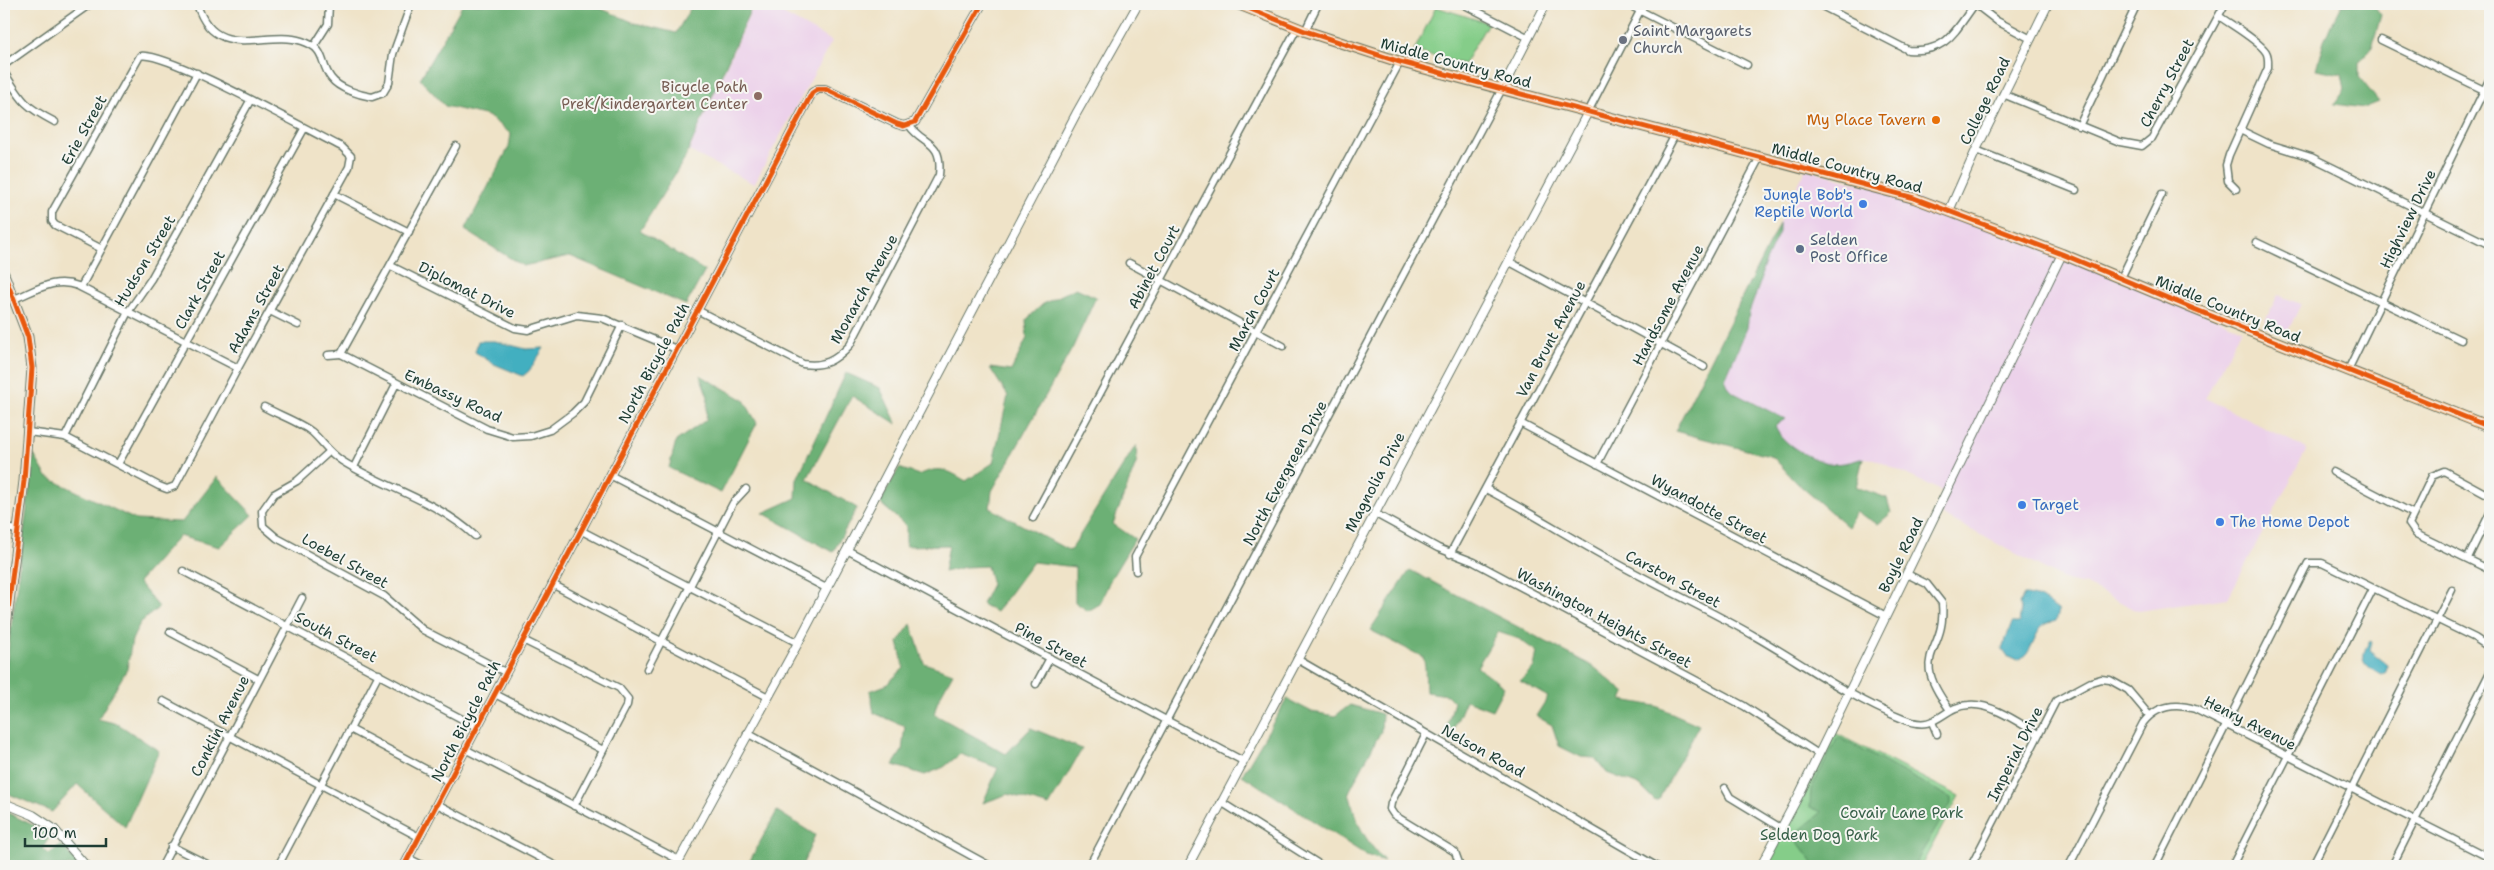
<svg xmlns="http://www.w3.org/2000/svg" width="2494" height="870" viewBox="0 0 2494 870" font-family="'Shantell Sans',sans-serif">
	<rect width="100%" height="100%" fill="#f6f6f2"/>
	<filter id="ink" filterUnits="userSpaceOnUse"><feTurbulence type="fractalNoise" baseFrequency=".02" numOctaves="2"/><feDisplacementMap in="SourceGraphic" scale="10" xChannelSelector="R" yChannelSelector="G"/><feConvolveMatrix kernelMatrix="1 2 1 2 8 2 1 2 1" color-interpolation-filters="sRGB"/></filter>
	<filter id="wash" filterUnits="userSpaceOnUse"><feTurbulence type="fractalNoise" baseFrequency=".0096" numOctaves="4" result="noise"/><feDisplacementMap in="SourceGraphic" scale="20" xChannelSelector="R" yChannelSelector="G"/><feGaussianBlur stdDeviation="1.12" result="paint"/><feColorMatrix in="noise" values="0 0 0 0 0 0 0 0 0 0 0 0 0 0 0 0 0 1.4 0 .05"/><feComposite in="paint" operator="in"/></filter>
	<g filter="url(#wash)">
		<rect width="100%" height="100%" fill="#efe3c8"/>
		<g fill="#ecd1ea">
			<path d="M754 4H765L832 41 754 184 689 151Z"/>
			<path d="M1806 169 1914 198 2242 329 2205 398 2307 449 2228 598 2138 611 2087 585 2070 582 1937 512 1946 493 1874 459 1863 458 1846 491 1773 457 1675 431Z"/>
			<path d="M2278 295 2301 304 2288 331 2265 321Z"/>
		</g>
		<g fill="#85cd89" stroke="#52855e">
			<path d="M1436 7 1488 23 1464 64 1414 51Z"/>
			<path d="M1835 733 1959 796 1921 866H1766Z"/>
		</g>
		<g fill="#6cb075" stroke="#467654">
			<path d="M463 4H590L635 23 676 33 693 4H755L752 6 685 158 640 231 705 271 686 305 570 256 523 266 465 230 509 147 511 134 488 116 445 106 420 79Z"/>
			<path d="M2342 4H2373L2381 15 2372 47 2359 62V77L2379 102 2364 108 2334 104 2345 89 2342 74 2316 69 2324 40Z"/>
			<path d="M1779 224V232L1762 270V277L1749 313 1747 328 1725 379 1729 388 1734 393 1785 419 1775 426C1781 444 1810 459 1828 463 1840 465 1852 462 1863 458L1856 487 1887 498 1891 513 1878 524 1856 512 1848 527 1796 482 1773 457 1675 431Z"/>
			<path d="M1076 288 1096 297 1073 347 992 491 990 508 1070 551 1136 445 1137 461 1113 524 1135 539 1110 580 1100 604 1088 611 1075 602V567L1033 562 996 612 982 604 992 584 987 566 965 567 944 572 949 545 906 546V526L880 503 899 468 919 475C940 465 947 470 966 481L993 463 1008 396 990 368 1011 371 1027 338 1026 320 1043 304Z"/>
			<path d="M846 373 880 388 897 424 852 396 807 479 857 508 833 552 763 513 796 498 797 479Z"/>
			<path d="M700 375 744 400 757 423 721 493 669 468 676 441 706 420 708 397Z"/>
			<path d="M34 455 47 477 136 520 182 522 217 477 253 515 219 547 179 536 138 582 159 607 140 623 132 640 127 669 98 719 118 724 159 751 125 827 77 784 52 812 4 792V682Z"/>
			<path d="M1410 570 1594 667 1625 693 1622 700 1656 706 1699 725 1659 799 1655 801 1639 785 1607 773 1595 758 1581 757 1559 746 1552 725 1536 716 1548 697 1520 681 1534 667 1537 652 1519 639 1498 632 1477 667 1504 687 1492 710 1466 700 1451 735 1445 733 1454 702 1447 695 1426 692 1425 666 1423 657 1370 630Z"/>
			<path d="M911 624 924 663 953 673 938 700 934 714 1006 754 1031 728 1082 749 1049 806 1008 794 983 803 998 768 960 754 944 767 925 775 893 765 902 751 905 726 874 713 870 691 886 685 904 668 898 642Z"/>
			<path d="M1287 699 1312 712 1335 716 1350 705 1382 714 1381 731 1349 792C1357 825 1362 835 1384 861L1366 855 1242 775Z"/>
			<path d="M1838 737 1951 798V804L1915 863 1916 866H1815L1798 842 1799 831 1822 812 1810 807 1811 789Z"/>
			<path d="M4 811 47 832 49 838 42 849 49 854 61 845 80 866H4Z"/>
			<path d="M777 811 815 835 802 866H747Z"/>
		</g>
		<g fill="#42afc0" stroke="#30767a">
			<path d="M478 341H495L526 349 544 348 529 371 523 376 494 364 475 352Z"/>
			<path d="M2024 595C2034 594 2051 604 2059 611L2056 621C2051 623 2047 622 2044 625 2033 634 2032 656 2018 661L2007 656 2002 649 2012 623H2019L2021 609 2019 604Z"/>
			<path d="M2370 641 2372 642 2370 651 2387 664 2386 672 2381 675C2364 666 2358 658 2370 641Z"/>
		</g>
	</g>
	<g filter="url(#ink)">
		<g fill="none" stroke-linecap="round" stroke-linejoin="round">
			<defs>
				<g id="minor">
					<path d="M197 4C215 63 265 29 302 41 327 49 319 62 331 78 339 89 360 95 372 97L383 93 389 83 393 54 411 4"/>
					<path d="M1463 4 1529 38"/>
					<path d="M1627 4 1747 65"/>
					<path d="M1818 4 1908 50C1947 53 1954 32 1975 4L1997 21 2031 39"/>
					<path d="M2219 16C2231 25 2258 40 2266 52 2269 57 2268 63 2268 68L2229 155 2226 165 2228 181 2236 189"/>
					<path d="M1305 31 1318 4"/>
					<path d="M2381 40 2490 93"/>
					<path d="M314 46 328 24 329 4"/>
					<path d="M4 65 90 4"/>
					<path d="M4 72C22 101 24 106 55 122"/>
					<path d="M2003 94 2120 142 2142 146 2152 138 2225 4"/>
					<path d="M1588 112 1640 11"/>
					<path d="M2079 126 2137 4"/>
					<path d="M2240 130 2269 144 2311 157 2490 245"/>
					<path d="M1976 150 2076 190"/>
					<path d="M334 194 409 232"/>
					<path d="M2256 242 2461 340"/>
					<path d="M1508 261 1704 367"/>
					<path d="M1129 263 1283 346"/>
					<path d="M391 266 515 328 528 330 577 315 602 318 676 349"/>
					<path d="M2121 278 2162 194"/>
					<path d="M81 287 197 73"/>
					<path d="M14 299C37 290 54 277 78 286L238 368"/>
					<path d="M697 310 803 364C824 367 835 361 850 345L939 175C943 139 923 146 909 125"/>
					<path d="M270 311 298 325"/>
					<path d="M341 354 487 429 513 437 531 436 550 430 573 413 584 402 622 325"/>
					<path d="M328 355 341 354 456 146"/>
					<path d="M2348 370 2490 78"/>
					<path d="M264 407C279 415 299 422 312 432 323 442 328 452 342 461 385 488 438 501 475 536"/>
					<path d="M1520 423 1886 616"/>
					<path d="M28 432 65 437 159 486 167 489 175 486 238 368 349 167 351 156 342 147C311 132 163 49 140 56L52 212V221L55 225 100 248"/>
					<path d="M65 437 128 312 151 279 250 101"/>
					<path d="M329 452 297 481 274 494 262 511 263 526 277 538 384 596 423 630 505 672"/>
					<path d="M118 464 304 129"/>
					<path d="M1597 464 1760 157"/>
					<path d="M354 467 396 384"/>
					<path d="M2333 472 2412 513"/>
					<path d="M610 475 826 588"/>
					<path d="M1486 489C1528 511 1569 537 1611 560 1659 587 1710 610 1758 638 1806 666 1851 698 1903 719 1938 734 1941 706 1969 705 1992 703 2019 723 2038 734"/>
					<path d="M2490 496 2444 471 2432 476 2409 524 2416 534 2490 570"/>
					<path d="M1374 513 1438 548 1474 562 1744 706 1817 753"/>
					<path d="M1033 518 1297 28"/>
					<path d="M4 528 17 530"/>
					<path d="M580 530 798 643"/>
					<path d="M847 550 1243 761"/>
					<path d="M1450 554 1675 135"/>
					<path d="M2468 558 2490 513"/>
					<path d="M183 571 477 727"/>
					<path d="M1136 571 1135 557 1400 62"/>
					<path d="M1907 574 1927 584 1942 603C1947 656 1906 651 1950 710"/>
					<path d="M552 584 768 697"/>
					<path d="M170 632 258 679"/>
					<path d="M523 640 619 688 628 699 627 705 574 806"/>
					<path d="M1297 659 1656 866"/>
					<path d="M647 669 733 503 746 489"/>
					<path d="M1036 684 1050 658"/>
					<path d="M495 694 603 750"/>
					<path d="M163 701 419 837"/>
					<path d="M1932 722 1937 734"/>
					<path d="M350 729 448 781"/>
					<path d="M747 733 990 866"/>
					<path d="M1426 734 1391 803 1390 809 1394 815 1455 852 1459 863"/>
					<path d="M465 749 679 860"/>
					<path d="M1725 788 1730 797 1781 828"/>
					<path d="M1221 802 1322 866"/>
					<path d="M437 804 556 866"/>
					<path d="M171 846 211 866"/>
					<path d="M408 858 424 866"/>
					<path d="M162 866 302 598"/>
					<path d="M278 866 379 674"/>
					<path d="M1089 866 1502 89"/>
					<path d="M1971 866 2056 701 2091 682 2101 679 2110 680 2128 690 2149 715"/>
					<path d="M2069 866 2143 723C2157 705 2175 703 2195 709L2490 858"/>
					<path d="M2155 866 2308 563H2322L2475 638 2490 648"/>
					<path d="M2232 866 2373 589"/>
					<path d="M2312 866 2452 590"/>
					<path d="M2392 866 2490 672"/>
				</g>
				<g id="tertiary">
					<path d="M1502 89 1546 4"/>
					<path d="M1949 211 1976 150 2048 4"/>
					<path d="M4 803 33 815 54 829 86 866"/>
					<path d="M404 866 812 93 818 89H825L897 124 904 126 915 122 982 4"/>
					<path d="M676 866 798 643 1076 114 1138 4"/>
					<path d="M1188 866 1588 112"/>
					<path d="M1761 866 1800 793 2062 254"/>
				</g>
				<path id="secondary" d="M4 274 28 337 32 368 24 481 4 643"/>
				<path id="primary" d="M1238 4 1305 31 1400 62 1914 198 2062 254 2194 309 2490 427"/>
			</defs>
			<use href="#minor" stroke="#687768" stroke-width="9"/>
			<use href="#tertiary" stroke="#687768" stroke-width="10"/>
			<use href="#secondary" stroke="#687768" stroke-width="11"/>
			<use href="#primary" stroke="#687768" stroke-width="12"/>
			<use href="#minor" stroke="#fff" stroke-width="6"/>
			<use href="#tertiary" stroke="#fff" stroke-width="8"/>
			<use href="#secondary" stroke="#fce5cf" stroke-width="9"/>
			<use href="#primary" stroke="#f7be88" stroke-width="10"/>
			<defs>
				<g id="cycleway">
					<path d="M1238 4 1305 31 1400 62 1914 198 2062 254 2194 309 2490 427"/>
					<path d="M4 274 28 337 32 368 24 481 4 643"/>
					<path d="M404 866 812 93 818 89H825L897 124 904 126 915 122 982 4"/>
				</g>
			</defs>
			<use href="#cycleway" stroke="#f6f6f2" stroke-width="8"/>
			<use href="#cycleway" stroke="#e8590c" stroke-width="5"/>
		</g>
	</g>
	<circle fill="#6b7280" stroke="#f6f6f2" stroke-width="2" cx="1623" cy="40" r="5"/>
	<circle fill="#8d6e63" stroke="#f6f6f2" stroke-width="2" cx="758" cy="96" r="5"/>
	<circle fill="#e8710a" stroke="#f6f6f2" stroke-width="2" cx="1936" cy="120" r="5"/>
	<g fill="#3f7fe0" stroke="#f6f6f2" stroke-width="2">
		<circle cx="1863" cy="204" r="5"/>
		<circle cx="2022" cy="505" r="5"/>
		<circle cx="2220" cy="522" r="5"/>
	</g>
	<circle fill="#5c6f8a" stroke="#f6f6f2" stroke-width="2" cx="1800" cy="249" r="5"/>
	<g text-anchor="middle" dominant-baseline="central" stroke-width="4" stroke-linejoin="round" paint-order="stroke">
		<g font-size="15" fill="#5b616d" stroke="#f6f6f2" text-anchor="start">
			<text x="1633" y="31">Saint Margarets<tspan x="1633" dy="17">Church</tspan></text>
		</g>
		<g font-size="15" fill="#1f3d34" stroke="#f6f6f2">
			<text transform="translate(1456 63) rotate(15)">Middle Country Road</text>
			<text transform="translate(2167 83) rotate(-62)">Cherry Street</text>
			<text transform="translate(1985 101) rotate(-64)">College Road</text>
			<text transform="translate(84 130) rotate(-61)">Erie Street</text>
			<text transform="translate(1847 168) rotate(15)">Middle Country Road</text>
			<text transform="translate(2408 219) rotate(-64)">Highview Drive</text>
			<text transform="translate(145 261) rotate(-59)">Hudson Street</text>
			<text transform="translate(1154 267) rotate(-62)">Abinet Court</text>
			<text transform="translate(864 289) rotate(-61)">Monarch Avenue</text>
			<text transform="translate(200 290) rotate(-61)">Clark Street</text>
			<text transform="translate(467 290) rotate(27)">Diplomat Drive</text>
			<text transform="translate(1668 305) rotate(-62)">Handsome Avenue</text>
			<text transform="translate(256 309) rotate(-61)">Adams Street</text>
			<text transform="translate(2228 309) rotate(22)">Middle Country Road</text>
			<text transform="translate(1254 310) rotate(-62)">March Court</text>
			<text transform="translate(1551 339) rotate(-62)">Van Brunt Avenue</text>
			<text transform="translate(654 363) rotate(-62)">North Bicycle Path</text>
			<text transform="translate(453 396) rotate(25)">Embassy Road</text>
			<text transform="translate(1285 473) rotate(-62)">North Evergreen Drive</text>
			<text transform="translate(1375 482) rotate(-62)">Magnolia Drive</text>
			<text transform="translate(1709 509) rotate(28)">Wyandotte Street</text>
			<text transform="translate(1901 555) rotate(-64)">Boyle Road</text>
			<text transform="translate(345 561) rotate(29)">Loebel Street</text>
			<text transform="translate(1673 579) rotate(28)">Carston Street</text>
			<text transform="translate(1604 618) rotate(28)">Washington Heights Street</text>
			<text transform="translate(336 637) rotate(28)">South Street</text>
			<text transform="translate(1051 645) rotate(28)">Pine Street</text>
			<text transform="translate(466 721) rotate(-63)">North Bicycle Path</text>
			<text transform="translate(2250 723) rotate(27)">Henry Avenue</text>
			<text transform="translate(220 726) rotate(-63)">Conklin Avenue</text>
			<text transform="translate(1483 751) rotate(29)">Nelson Road</text>
			<text transform="translate(2015 754) rotate(-63)">Imperial Drive</text>
		</g>
		<g font-size="15" fill="#785e54" stroke="#f6f6f2" text-anchor="end">
			<text x="748" y="87">Bicycle Path<tspan x="748" dy="17">PreK/Kindergarten Center</tspan></text>
		</g>
		<g font-size="15" fill="#c56008" stroke="#f6f6f2" text-anchor="end">
			<text x="1926" y="120">My Place Tavern</text>
		</g>
		<g font-size="15" fill="#366cbe" stroke="#f6f6f2" text-anchor="start">
			<text x="1853" y="195" text-anchor="end">Jungle Bob's<tspan x="1853" dy="17">Reptile World</tspan></text>
			<text x="2032" y="505">Target</text>
			<text x="2230" y="522">The Home Depot</text>
		</g>
		<g font-size="15" fill="#4e5e75" stroke="#f6f6f2" text-anchor="start">
			<text x="1810" y="240">Selden<tspan x="1810" dy="17">Post Office</tspan></text>
		</g>
		<g font-size="15" fill="#386149" stroke="#f6f6f2">
			<text x="1902" y="813">Covair Lane Park</text>
			<text x="1819" y="835">Selden Dog Park</text>
		</g>
	</g>
	<rect width="2494" height="870" fill="none" stroke="#f6f6f2" stroke-width="20"/>
	<path d="M25 838v8h81v-8" fill="none" stroke="#1f3d34" stroke-width="2.5"/>
	<text x="32" y="838" font-size="15" fill="#1f3d34" stroke="#f6f6f2" stroke-width="4" paint-order="stroke">100 m</text>
</svg>
